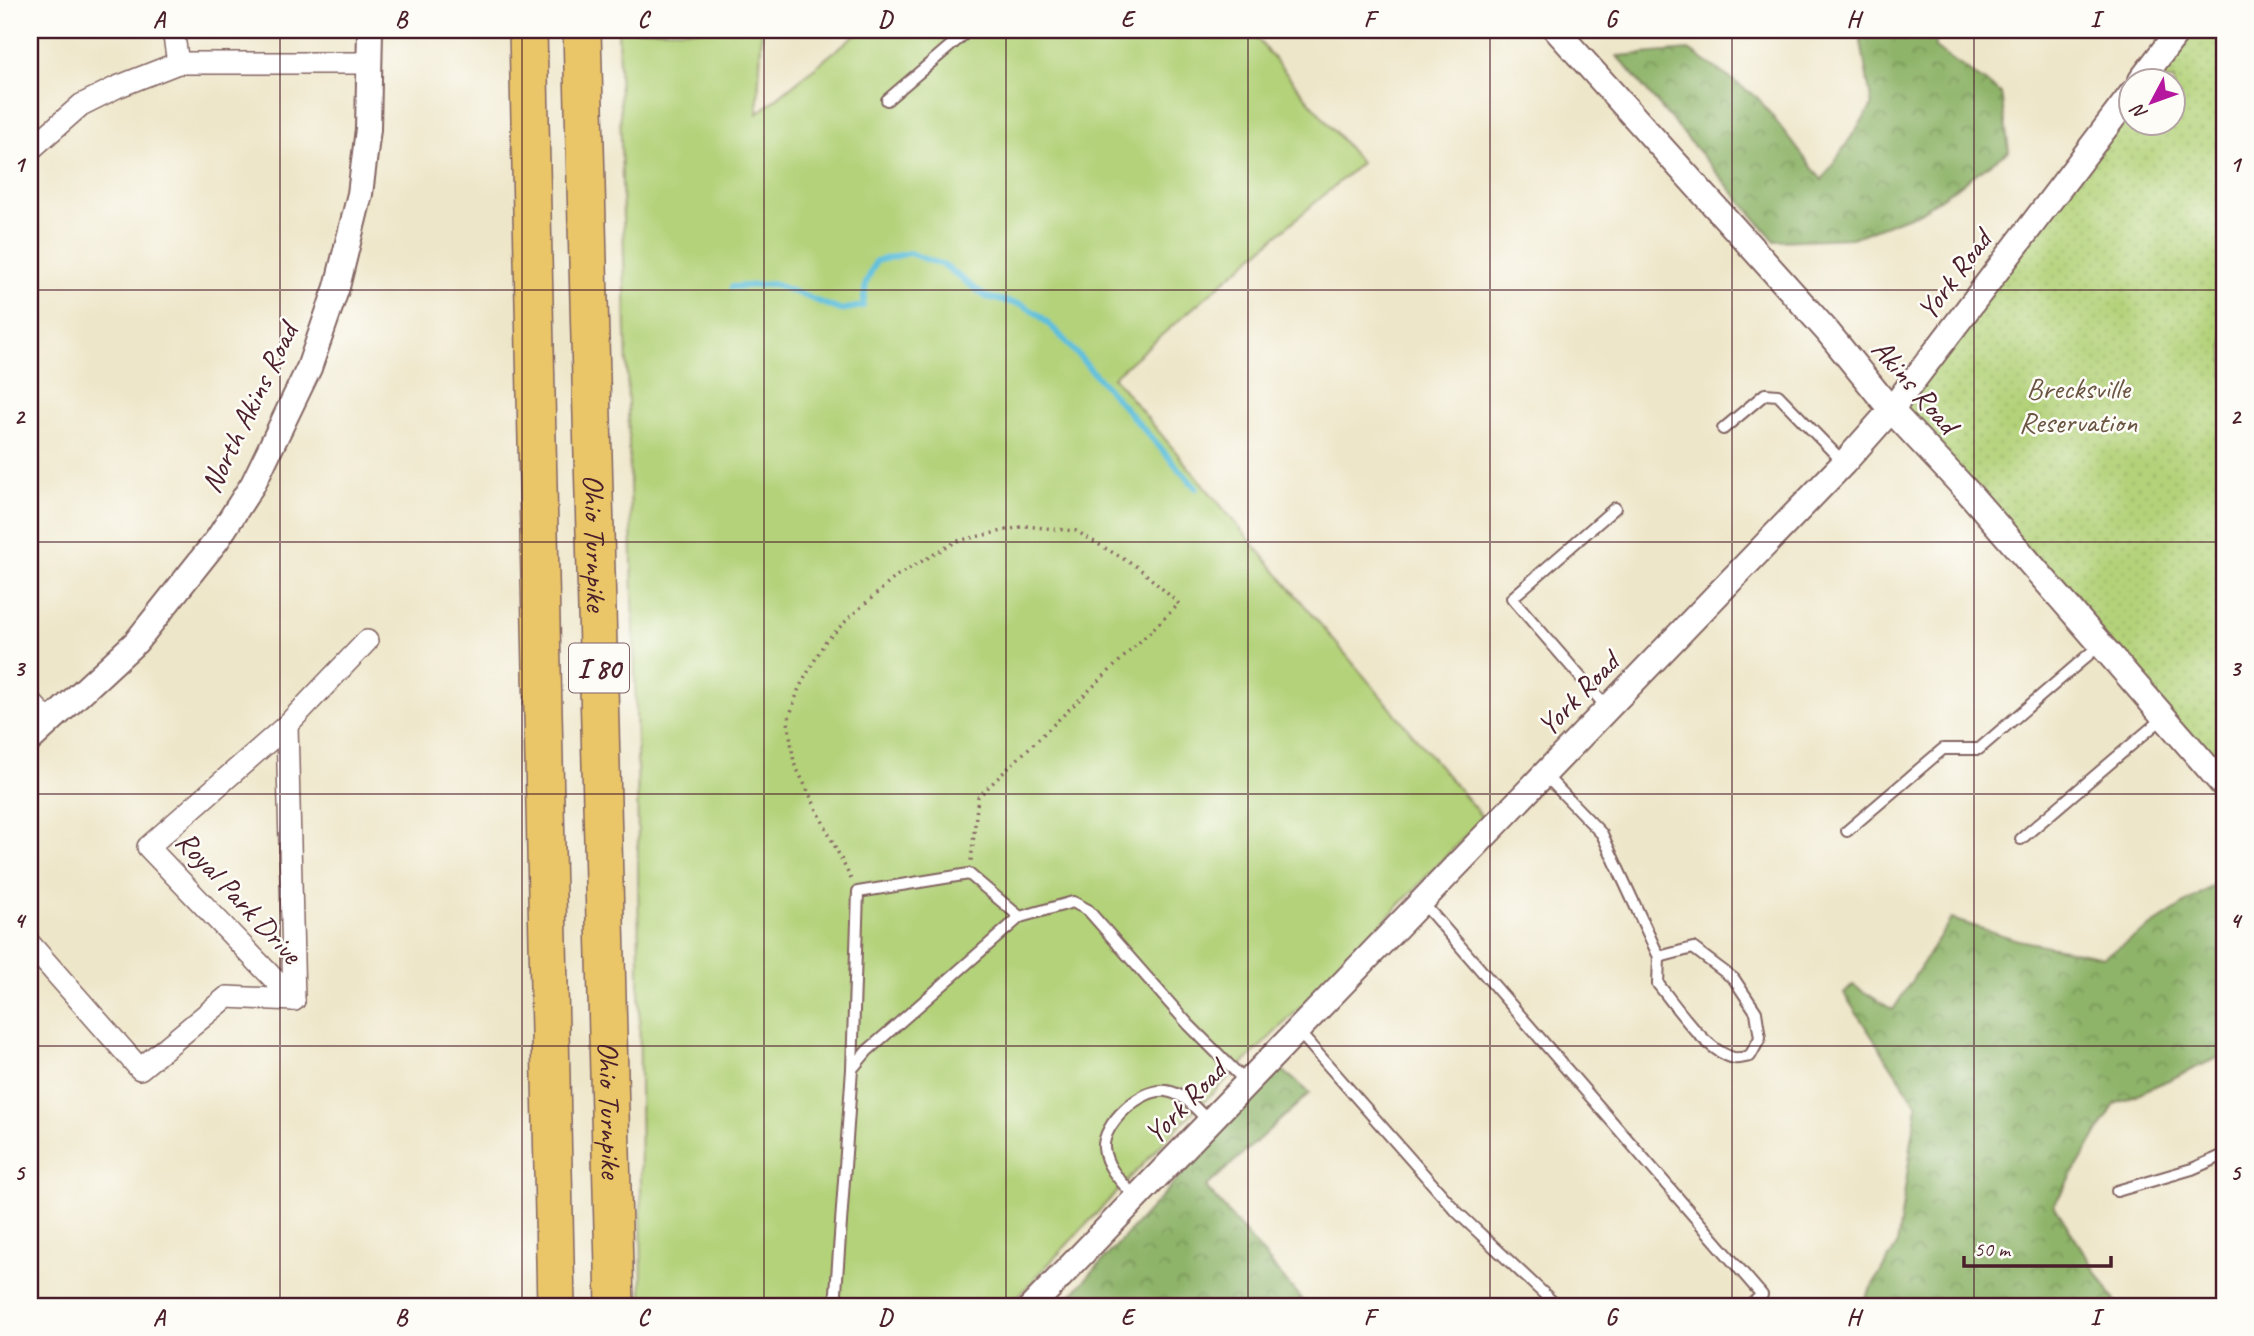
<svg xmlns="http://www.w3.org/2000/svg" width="2254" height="1336" viewBox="0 0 2254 1336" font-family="Caveat,sans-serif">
	<defs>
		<pattern id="forest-crowns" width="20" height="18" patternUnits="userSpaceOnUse" patternTransform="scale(1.75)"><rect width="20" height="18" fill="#8eb469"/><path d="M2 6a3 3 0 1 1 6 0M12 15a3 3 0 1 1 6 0" fill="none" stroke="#769257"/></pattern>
		<pattern id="park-dots" width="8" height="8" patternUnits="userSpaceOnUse" patternTransform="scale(1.75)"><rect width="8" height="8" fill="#b3d279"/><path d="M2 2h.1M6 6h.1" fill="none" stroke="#9bb469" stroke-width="1.8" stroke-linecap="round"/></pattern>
	</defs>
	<rect width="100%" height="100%" fill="#fdfcf7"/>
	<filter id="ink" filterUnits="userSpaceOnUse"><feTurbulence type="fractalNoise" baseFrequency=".0143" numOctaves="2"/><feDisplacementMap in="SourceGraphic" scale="14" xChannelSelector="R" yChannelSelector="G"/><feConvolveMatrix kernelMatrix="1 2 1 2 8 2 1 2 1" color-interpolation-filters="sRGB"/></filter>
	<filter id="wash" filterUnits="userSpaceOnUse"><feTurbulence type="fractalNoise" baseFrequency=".00686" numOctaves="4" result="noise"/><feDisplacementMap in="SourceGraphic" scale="28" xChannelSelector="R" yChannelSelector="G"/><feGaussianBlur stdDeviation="1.57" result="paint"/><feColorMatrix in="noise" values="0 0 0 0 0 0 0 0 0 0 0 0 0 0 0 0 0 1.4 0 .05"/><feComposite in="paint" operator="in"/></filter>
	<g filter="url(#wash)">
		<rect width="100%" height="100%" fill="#eee6c9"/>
		<path fill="#b3d279" stroke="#7e7852" stroke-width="2" d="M618 30H762L757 114 861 30H1250L1361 163 1113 377 1483 818 1309 999 1180 1125 1009 1306H642L637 749Z"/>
		<g fill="url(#forest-crowns)" stroke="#6c6a4a" stroke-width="2">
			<path d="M1859 30H1935V48L2001 93 2009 151 1920 212 1852 238 1775 241 1617 56 1689 50 1758 98 1822 180 1872 106Z"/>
			<path d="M2224 871V1055L2115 1104 2054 1205 2118 1306H1860L1897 1245 1917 1105 1844 994 1853 985 1893 1010 1951 919 2018 940 2104 957 2212 886Z"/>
			<path d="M1280 1068 1310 1093 1206 1187 1307 1306H1061Z"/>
		</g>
		<path fill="url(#park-dots)" stroke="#7e7852" stroke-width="2" d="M2173 30H2224V793L1891 413 2131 86 2132 122H2174V80H2136Z"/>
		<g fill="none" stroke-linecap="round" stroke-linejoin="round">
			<path stroke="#5dbfdc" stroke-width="6" d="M732 287 774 284 840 310 863 306 866 283 876 261 909 253 945 266 986 297 1023 305 1039 315 1059 334 1196 488"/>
		</g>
	</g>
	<g filter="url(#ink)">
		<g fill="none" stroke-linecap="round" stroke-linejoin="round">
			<defs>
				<g id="service">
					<path d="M887 100 969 30"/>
					<path d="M1723 429 1765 394 1778 395 1844 463"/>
					<path d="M1608 709 1512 598 1615 508"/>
					<path d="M1544 774 1602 834 1659 957 1693 948 1734 979 1756 1012 1760 1038 1750 1056C1745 1057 1739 1059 1734 1058 1705 1051 1676 1006 1658 984L1659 957"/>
					<path d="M1847 831 1943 749H1979L2101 644"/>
					<path d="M2021 839 2164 717"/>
					<path d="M1422 902 1762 1295 1749 1306"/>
					<path d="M1298 1031 1457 1212 1557 1306"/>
					<path d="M852 1069 858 892 969 874 1020 917"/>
					<path d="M2117 1191 2192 1169 2224 1155"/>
					<path d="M1136 1198C1124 1184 1106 1169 1104 1148 1102 1124 1142 1087 1166 1091 1186 1094 1196 1109 1209 1122"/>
					<path d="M835 1306 852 1069 867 1051 1020 917 1073 902 1088 910 1188 1024 1247 1083"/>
				</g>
				<g id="minor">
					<path d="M173 30 178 63"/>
					<path d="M30 150 81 105 117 87 178 63H370"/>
					<path d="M30 701 50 723"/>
					<path d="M287 725 294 1000"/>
					<path d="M30 944 140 1069 227 997 294 1000"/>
					<path d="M294 1000 148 847 287 725 367 641"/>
				</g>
				<g id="tertiary">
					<path d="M1556 30 1827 331 1891 410 1969 493 2224 786"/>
					<path d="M2141 80 2179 30"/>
					<path d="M30 740 136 642 217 540 253 484 309 368 337 287 360 194 368 129 370 30"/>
					<path d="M1032 1306 1844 463 1891 410 2132 93"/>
				</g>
				<g id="motorway">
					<path d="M528 30 556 1306"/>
					<path id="s1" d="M582 30 615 1306"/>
				</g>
			</defs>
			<use href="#service" stroke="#836562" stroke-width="14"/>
			<use href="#minor" stroke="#836562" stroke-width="24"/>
			<use href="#tertiary" stroke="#836562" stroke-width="28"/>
			<use href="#motorway" stroke="#836562" stroke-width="40"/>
			<path stroke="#836562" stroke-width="3.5" stroke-dasharray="2 5" stroke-linecap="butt" d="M851 879 794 763 788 721 799 688 825 642 852 615 898 575 957 541 1025 526 1076 531 1139 568 1179 604 978 797 971 861"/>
			<use href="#service" stroke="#fff" stroke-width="10"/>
			<use href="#minor" stroke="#fff" stroke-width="21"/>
			<use href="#tertiary" stroke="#fff" stroke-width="24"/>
			<use href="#motorway" stroke="#eac669" stroke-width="37"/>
		</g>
	</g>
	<path fill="none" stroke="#4a1f2b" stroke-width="2" stroke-opacity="0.55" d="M280 30V1306M522 30V1306M764 30V1306M1006 30V1306M1248 30V1306M1490 30V1306M1732 30V1306M1974 30V1306M30 290H2224M30 542H2224M30 794H2224M30 1046H2224"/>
	<g text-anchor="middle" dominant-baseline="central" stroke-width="5" stroke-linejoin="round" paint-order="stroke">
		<rect fill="#fdfcf7" stroke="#806168" stroke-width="2" x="569" y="643.5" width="60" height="49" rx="5"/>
		<g font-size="28" font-weight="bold" fill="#4a1f2b">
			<text x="599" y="668">I 80</text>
		</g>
		<g font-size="30" fill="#4a1f2b" stroke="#fdfcf7">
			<text transform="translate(1954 275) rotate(-53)">York Road</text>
			<text transform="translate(1915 386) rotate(49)">Akins Road</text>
			<text transform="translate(249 408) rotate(-64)">North Akins Road</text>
			<text stroke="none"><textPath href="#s1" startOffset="513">Ohio Turnpike</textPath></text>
			<text transform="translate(1578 694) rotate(-46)">York Road</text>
			<text transform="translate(239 897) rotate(47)">Royal Park Drive</text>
			<text transform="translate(1185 1102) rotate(-46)">York Road</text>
			<text stroke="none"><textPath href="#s1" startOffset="1080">Ohio Turnpike</textPath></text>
		</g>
		<g font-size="30" fill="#6a5542" stroke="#fdfcf7">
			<text x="2078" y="388">Brecksville<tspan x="2078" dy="34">Reservation</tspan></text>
		</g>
	</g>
	<rect width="2254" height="1336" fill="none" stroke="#fdfcf7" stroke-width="77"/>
	<g transform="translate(2152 102) rotate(229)"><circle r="33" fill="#fdfcf7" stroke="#b5a4a5" stroke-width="2"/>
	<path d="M0-5L12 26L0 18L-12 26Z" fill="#b5179e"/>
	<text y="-10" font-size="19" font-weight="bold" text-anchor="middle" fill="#4a1f2b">N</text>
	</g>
	<path d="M1964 1256v10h147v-10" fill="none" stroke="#4a1f2b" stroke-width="3.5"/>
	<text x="1974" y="1256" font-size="21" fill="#4a1f2b" stroke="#fdfcf7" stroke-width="5" paint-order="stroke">50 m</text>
	<rect x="38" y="38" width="2178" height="1260" fill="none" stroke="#4a1f2b" stroke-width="2.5"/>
	<g font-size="23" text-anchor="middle" font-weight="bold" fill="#4a1f2b">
		<text x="159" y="27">A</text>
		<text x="401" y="27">B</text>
		<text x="643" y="27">C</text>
		<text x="885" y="27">D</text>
		<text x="1127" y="27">E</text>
		<text x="1369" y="27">F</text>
		<text x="1611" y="27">G</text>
		<text x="1853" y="27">H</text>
		<text x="2095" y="27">I</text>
		<text x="19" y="172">1</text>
		<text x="2235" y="172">1</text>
		<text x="19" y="424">2</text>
		<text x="2235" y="424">2</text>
		<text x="19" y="676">3</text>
		<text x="2235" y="676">3</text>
		<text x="19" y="928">4</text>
		<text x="2235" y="928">4</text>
		<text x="19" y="1180">5</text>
		<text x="2235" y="1180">5</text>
		<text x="159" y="1325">A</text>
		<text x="401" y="1325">B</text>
		<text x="643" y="1325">C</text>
		<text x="885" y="1325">D</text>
		<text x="1127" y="1325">E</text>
		<text x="1369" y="1325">F</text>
		<text x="1611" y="1325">G</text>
		<text x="1853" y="1325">H</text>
		<text x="2095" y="1325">I</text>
	</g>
</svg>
